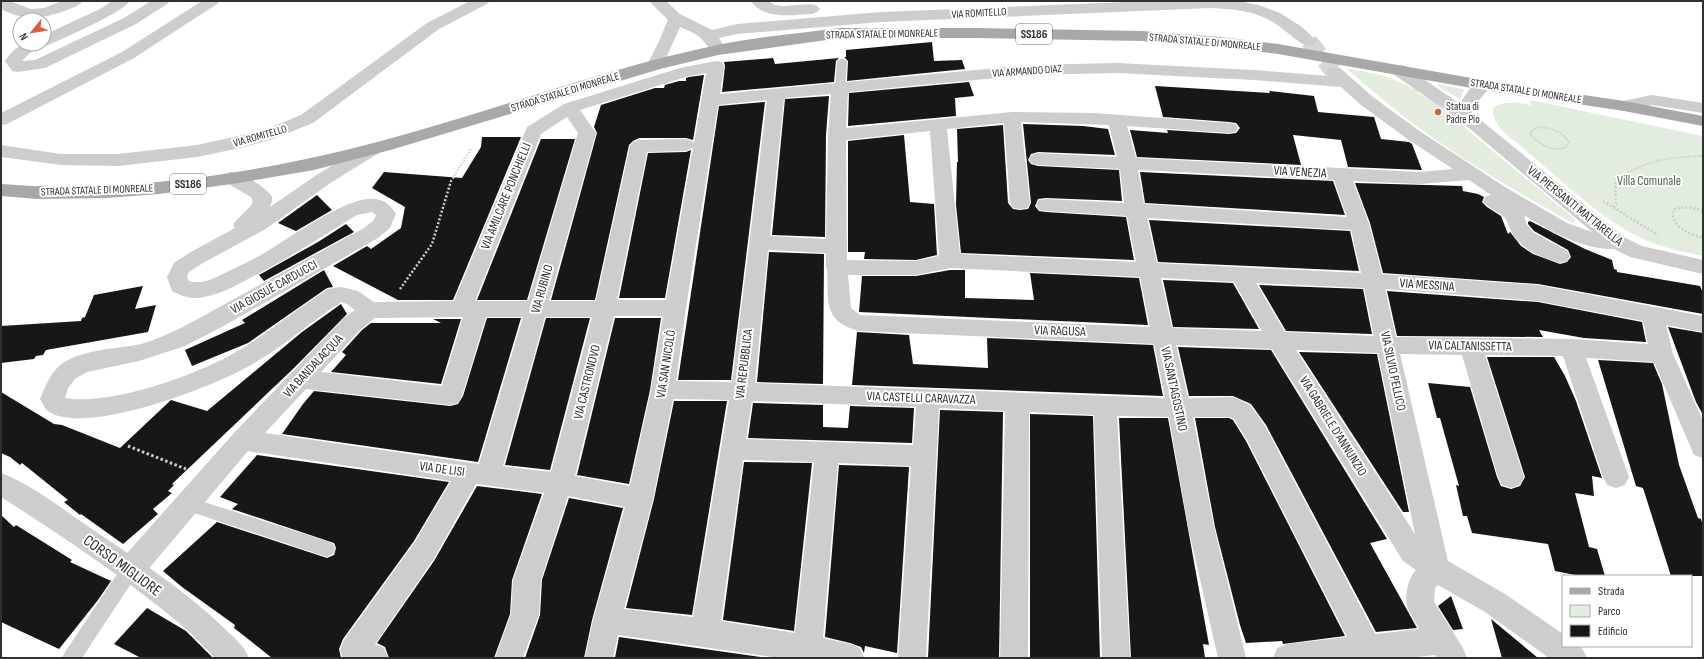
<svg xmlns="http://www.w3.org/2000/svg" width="1704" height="659" viewBox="0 0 1704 659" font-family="'Sofia Sans Condensed',sans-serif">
	<rect width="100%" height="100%" fill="#fff"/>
	<g fill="#e3eddf">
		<path d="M1346 68 1385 76 1419 91 1418 93 1433 101 1576 220 1572 223C1527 197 1482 172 1439 142 1406 120 1376 94 1346 68Z"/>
		<path d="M1439 84 1462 89 1464 90 1460 99 1439 87 1438 85Z"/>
		<path d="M1530 100 1703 136V256C1685 252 1667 249 1650 242 1599 221 1552 170 1508 136 1501 129 1491 118 1493 108 1504 100 1518 103 1531 105Z"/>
	</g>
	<g fill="#171717">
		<path d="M932 42 934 61 962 60 965 69 847 81 848 61 844 57H846V50Z"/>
		<path d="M773 58 775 64 839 58 836 61 834 82 722 92 725 66 724 62Z"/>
		<path d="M704 75 693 140 686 138H639L633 141 629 145 595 300H551L597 133 594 127 601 105 655 88H664L665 85 679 81H686V78L689 77Z"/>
		<path d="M969 82 974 96 955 98 956 116 848 126 849 93Z"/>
		<path d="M1155 86 1270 93 1269 91 1314 96 1318 112 1374 117 1381 139 1409 142 1412 144 1422 170 1348 167 1341 140 1293 135 1301 165 1137 157 1130 130 1168 133 1167 130 1229 134 1236 133 1240 128 1236 123 1229 122 1163 117Z"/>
		<path d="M829 96 826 135 825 237 772 235 785 99Z"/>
		<path d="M765 102 731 380H678L719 106Z"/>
		<path d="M1023 124 1083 126 1108 129 1115 155 1038 152 1031 154 1028 160 1031 164 1038 166 1119 170 1122 201 1046 198 1038 199 1035 206 1039 211 1046 212 1126 217 1134 260 961 253 956 205 957 162H958L957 129 1003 125 1008 203 1013 209 1020 210 1028 209 1031 203Z"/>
		<path d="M904 135 910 202 934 204 937 255 916 260 864 259 865 252H848V141Z"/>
		<path d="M482 137H521L453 300H398L333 266 367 246 371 249 401 228 405 207 372 188 384 172 462 178 481 147Z"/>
		<path d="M541 139H575L527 300H477Z"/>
		<path d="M691 150 665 298H619L648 153 686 152Z"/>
		<path d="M1140 172 1333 181 1345 215 1145 203Z"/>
		<path d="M1355 183 1462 186 1463 191 1478 194 1484 197 1482 202 1487 207 1501 216 1508 234 1510 232 1521 246 1533 254 1560 264 1567 262 1571 257 1568 250 1534 231 1528 224V222L1530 221 1585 249 1612 260 1614 269 1617 270V272L1700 286 1703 293V314L1538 284 1383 273 1370 223Z"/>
		<path d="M317 195 332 210 296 231 278 223Z"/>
		<path d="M1149 220 1350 231 1359 271 1158 262Z"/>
		<path d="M346 224 354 232 264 281 259 275 318 242Z"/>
		<path d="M769 252 824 254 823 384 757 382Z"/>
		<path d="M324 270 333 287 327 288 248 343 192 366 185 350 245 323 242 320Z"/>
		<path d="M950 270H965V298L1034 300 1030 273 1139 278 1148 325 859 312 862 276H916Z"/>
		<path d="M1163 280 1233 283 1259 329 1173 327Z"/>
		<path d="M1259 285 1363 289 1372 334 1286 331Z"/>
		<path d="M143 286 135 309 156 305 148 332 46 350 43 355 36 356 34 359 1 363V326L81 321 82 318 85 317 94 295Z"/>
		<path d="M1387 291 1538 302 1642 322 1646 342 1584 338 1539 330 1543 337 1397 336Z"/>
		<path d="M341 304 347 314 294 368 172 484 174 485 168 491 172 493 153 509 158 514 123 544 81 514 80 515 64 502 68 500 22 463 20 465 10 457 1 453V392L54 424 62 425 120 448 171 400 207 411 302 332Z"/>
		<path d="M487 318H521L478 462 282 434 303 404 314 391 450 406 458 404 463 396Z"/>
		<path d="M546 318H590L550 470 505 465Z"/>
		<path d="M615 318H661L650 390 629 484 577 475Z"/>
		<path d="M433 319H461L441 384 331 372 346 355 342 352 362 330 371 323H441Z"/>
		<path d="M1668 327 1703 333V415L1696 402Z"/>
		<path d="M857 332 909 335 913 364 988 368 987 338 1153 345 1163 396 852 385Z"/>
		<path d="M1178 347 1271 350 1387 539 1370 543 1417 628 1376 632 1266 425 1251 404 1233 396H1189Z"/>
		<path d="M1299 352 1377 354 1409 512H1403Z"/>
		<path d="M1487 357H1554L1565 376 1576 401 1602 478 1592 476 1594 496 1575 493 1589 547 1597 549 1605 576H1580L1555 571 1548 544 1472 533 1467 516H1463L1456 485 1459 486 1440 418H1437L1428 383 1470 387 1497 477 1501 486 1511 489 1520 486 1525 477Z"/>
		<path d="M1598 360 1653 363 1662 384 1679 465 1698 518 1701 519 1703 526V576H1671L1643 488 1636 486Z"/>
		<path d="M674 401H727L692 615 626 608 654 499Z"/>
		<path d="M753 403 823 405V427L848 428 850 406 914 408 912 443 748 438Z"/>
		<path d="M940 410 1003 412 999 658H928Z"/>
		<path d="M1030 414 1093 416 1100 658H1030Z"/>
		<path d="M1119 418H1168L1209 645 1203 644 1205 658H1131Z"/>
		<path d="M1195 418H1229L1233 420 1246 441 1345 636 1283 644 1282 641 1246 643 1240 625 1215 527Z"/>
		<path d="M257 455 449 482 414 541 343 639 339 649 341 658H272L234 628 235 625 182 587 163 571 217 522 327 558 334 555 336 548 334 543 232 509 238 504 220 497Z"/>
		<path d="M744 462 812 463 794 631 723 620Z"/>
		<path d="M839 465 909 467 897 653 865 646 864 653 861 647 850 643 825 637Z"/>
		<path d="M477 486 542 494 512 580 510 614 494 658H389L385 647 377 643 434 561Z"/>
		<path d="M569 498 623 508 592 620 584 658H525L540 615 542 580Z"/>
		<path d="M1 515 14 527 16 525 72 560 70 562 111 581 98 600 59 649 1 622Z"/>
		<path d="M1451 596 1463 629 1453 630 1438 606Z"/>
		<path d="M147 608 186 631 213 658H141L114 644Z"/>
		<path d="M1491 619 1538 658H1502Z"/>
		<path d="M619 637 768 658H615Z"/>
	</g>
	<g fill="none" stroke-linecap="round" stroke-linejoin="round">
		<path stroke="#d6d6d6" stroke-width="17" stroke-dasharray="17 8" stroke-linecap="butt" d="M1309 41 1333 71"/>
		<g stroke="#cdcdcd" stroke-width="2" stroke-dasharray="1.5 1.5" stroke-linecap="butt">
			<path d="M1540 127C1552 128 1562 132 1569 142L1566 147C1554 153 1538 144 1530 134L1534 129Z"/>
			<path d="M454 176 471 149"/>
			<path d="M1623 176C1648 159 1674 157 1703 156"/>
		</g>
		<g stroke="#cdcdcd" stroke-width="2.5" stroke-dasharray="2 2" stroke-linecap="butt">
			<path d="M1703 176V178"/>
			<path d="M1603 201 1658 235"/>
			<path d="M1613 207 1616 204 1615 181 1624 175"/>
			<path d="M1703 211C1693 207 1683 206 1673 210 1671 227 1689 234 1703 238"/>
			<path d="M400 289 432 244 451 181 455 175"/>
		</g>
		<path stroke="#cdcdcd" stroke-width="3" stroke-dasharray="2.5 2.5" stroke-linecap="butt" d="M128 446 186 469"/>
		<g fill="#cdcdcd" fill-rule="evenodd">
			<path d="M842 58 847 61 845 88 840 91 835 88 837 61Z"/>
			<path d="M188 497 327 541 333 544 335 549 333 554 327 557 182 509 180 504 182 499Z"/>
			<path d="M130 562 136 564 139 570 136 576 82 658H62L65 652 124 564Z"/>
		</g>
		<g fill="#cdcdcd" fill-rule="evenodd">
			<path d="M1 1H13L12 2 31 9 44 8 62 1H83C79 6 72 8 67 10 44 19 23 21 1 9Z"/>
			<path d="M112 1H130C120 15 48 45 30 53L22 61 35 60 124 18 151 1H170L167 4 136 24 45 68 18 72 12 71 5 61C17 43 24 44 44 44V35L100 9Z"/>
			<path d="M202 1H220L217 4 134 58 7 124 1 125V113L122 52Z"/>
			<path d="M470 1H490L487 4 439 29 313 123 273 139 240 148 197 157 118 166 61 165 1 157V145L61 154H118L197 145 261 131 301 115 427 23Z"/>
			<path d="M649 1H666L680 14 712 30 737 24 881 12 1149 1H1239L1258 5 1280 13 1302 27 1317 41 1315 44C1311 45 1309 46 1305 45 1297 42 1280 25 1269 20 1251 10 1231 9 1211 8L881 22 737 34 719 38 725 48 723 51 717 53 711 51C701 36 697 34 680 27L663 65 661 69 655 70 649 69 647 65 660 39 668 20Z"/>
			<path d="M751 1H768L775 5 784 6 812 4 817 6 820 9 817 12 812 14C792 15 764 20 751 1Z"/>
			<path d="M716 61 722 62 724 66 720 94 1028 65 1117 63 1254 70 1328 76 1326 72 1328 68 1334 67 1340 68 1373 97 1418 130 1505 187 1567 223 1592 232 1624 237 1627 242 1624 247C1593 256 1550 231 1524 215L1527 225 1533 232 1567 251 1570 256 1567 261 1560 263C1544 259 1522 249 1513 235 1510 230 1508 222 1505 218 1498 211 1488 209 1483 201L1486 196 1491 195 1469 180 1420 184 1353 181 1369 224 1382 274 1538 285 1703 316V332L1666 325 1673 354 1703 421V458L1694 455 1654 362 1586 358 1629 477 1625 485 1616 488 1607 485 1603 477 1563 356 1485 355 1524 477 1520 485 1511 488 1502 485 1498 477 1462 355 1400 354 1448 561 1505 594 1563 634V646C1578 646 1581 643 1587 658H1549L1485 612 1438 585 1435 588 1434 602 1463 648 1467 658H1437L1435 655 1406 658H1273L1277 648 1287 644 1347 637 1247 440 1234 419 1229 417H1193L1214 527 1246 658H1218L1188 527 1169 417 1117 416 1130 658H1102L1094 415 1029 412 1028 658H1000L1005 411 939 408 926 658H898L911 466 838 463 823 638 850 644 860 648 864 658H779L618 635 613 658H585L593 620 625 507 568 496 541 580 539 614 523 658H495L511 614 513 580 544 493 476 484 433 560 375 644 384 648 388 658H343L340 650 344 640 415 542 451 481 248 451 140 579 130 582 120 579 117 570 120 561 234 433 345 317 355 310 347 304 341 302C310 322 283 347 251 365 213 387 91 434 51 413 46 411 43 404 40 399 45 387 49 376 58 367 78 349 116 349 141 344 155 340 168 334 181 328L364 228 374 220 376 215 372 212 357 215C322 236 288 259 252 277 237 285 221 294 204 297 192 300 182 296 172 291L167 277 174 263 189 253 235 228 233 225C238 216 248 211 253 202L251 197 225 182 223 178 225 174C227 173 229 172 232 172 241 172 268 188 272 197 273 201 271 203 270 207L318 174 367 145 373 143 379 145 382 149 379 153 332 182 264 230 203 263 189 272 187 277 189 281C203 286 218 276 231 270 241 265 252 260 261 255 287 240 347 195 375 199 385 200 391 206 396 214L390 228 378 238 220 328 185 346 139 361 87 372 75 379 68 388 65 398C110 406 197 375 236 352 264 336 289 315 316 297L328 289 341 287 358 291 374 302 454 301 527 127 564 104 680 68ZM706 73 694 143 692 141 686 139 639 140 633 142 630 146 596 301H549L596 133 580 110 689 76ZM1117 73 1254 80 1341 87 1361 105 1406 138 1453 169 1420 172 1136 158 1127 126 1229 133 1235 132 1238 128 1235 124 1229 123 1093 113 1012 112 846 128 848 92 1028 75ZM831 94 828 135 826 239 770 236 784 98ZM767 100 732 382 676 381 686 308 718 105ZM567 117 578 133 528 301H475L541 134ZM1021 122 1109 125 1117 157 1038 153 1031 155 1029 159 1031 163 1038 165 1120 169 1124 203 1046 199 1039 200 1036 205 1039 210 1046 211 1127 216 1136 262 960 254 947 129 1004 123 1010 203 1013 208 1020 209 1027 208 1030 203ZM930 131 939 256 916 261 847 260 846 140ZM693 148 666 300H617L647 152 686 151ZM1138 170 1334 180 1347 217 1144 204ZM1147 218 1351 230 1361 273 1157 263ZM768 250 826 253V267L827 269C829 301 822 320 858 331L1154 344 1165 398 755 383ZM950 268 1140 277 1150 327 860 315 851 308 848 275H916ZM1161 278 1234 282 1262 331 1172 328ZM1256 283 1364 288 1374 336 1285 332ZM1385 289 1538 301 1643 321 1648 344 1571 339 1396 337ZM614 316H663L651 390 630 486 575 476ZM463 317 442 386 321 372 361 329 375 318ZM486 317H523L479 464 265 433 306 389 450 405 458 403 462 396ZM545 317H592L551 472 503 466ZM1176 345 1272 349 1403 561 1416 570C1409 576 1404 597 1407 606 1410 614 1415 621 1419 629L1375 634 1265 426 1250 405 1240 400 1232 397 1188 398ZM1296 350 1378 353 1415 534ZM673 399 729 400 693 617 624 609 653 499ZM752 401 916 407 913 445 746 439ZM743 460 814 462 795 633 721 621Z"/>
			<path d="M1652 95 1703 103V113L1652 105 1624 111 1618 110 1615 106 1618 102Z"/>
		</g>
		<g fill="#cdcdcd" fill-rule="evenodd">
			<path d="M1399 65 1405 66 1460 104C1467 93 1474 78 1489 81L1492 85 1480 99 1472 113 1624 237 1642 246 1703 260V274L1630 257 1610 247 1457 118 1393 74 1391 70 1393 66Z"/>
			<path d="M1 473C29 483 64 510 89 527 135 558 184 589 224 628 234 638 244 645 249 658H215C205 648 195 637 185 628 128 580 64 537 1 497Z"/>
		</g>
		<path fill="#a8a8a8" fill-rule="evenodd" d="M841 28H976L1142 31 1220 37 1278 44 1483 80 1624 101 1703 116V126L1624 111 1483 90 1278 54 1220 47 1142 41 976 38H841L718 55 660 69 394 149 314 170 232 184 159 194 107 198 37 199 1 196V184C125 194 261 173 381 141 493 111 603 69 717 45 758 37 800 33 841 28Z"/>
	</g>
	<circle fill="#df5c3b" stroke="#fff" stroke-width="1.5" cx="1438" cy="112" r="4"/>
	<g text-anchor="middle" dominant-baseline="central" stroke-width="4" stroke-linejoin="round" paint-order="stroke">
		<g font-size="11" fill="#303030" stroke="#fff">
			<text transform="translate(979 13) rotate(-3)">VIA ROMITELLO</text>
			<text transform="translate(882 34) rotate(-1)">STRADA STATALE DI MONREALE</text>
			<text transform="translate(1205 42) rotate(5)">STRADA STATALE DI MONREALE</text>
			<text transform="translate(1027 71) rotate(-4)">VIA ARMANDO DIAZ</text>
			<text transform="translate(1526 91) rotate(9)">STRADA STATALE DI MONREALE</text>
			<text transform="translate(565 92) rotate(-17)">STRADA STATALE DI MONREALE</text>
			<text transform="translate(260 136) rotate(-16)">VIA ROMITELLO</text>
			<text transform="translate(97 190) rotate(-2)">STRADA STATALE DI MONREALE</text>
		</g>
		<g font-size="11" fill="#303030" stroke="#fff" text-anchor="start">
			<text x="1446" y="106">Statua di<tspan x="1446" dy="13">Padre Pio</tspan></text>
		</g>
		<g fill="#fff" stroke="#6e6e6e" stroke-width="1">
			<rect x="1016" y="24" width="36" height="20" rx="3"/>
			<rect x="170" y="174" width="36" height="20" rx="3"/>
		</g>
		<g font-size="12" font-weight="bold" fill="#303030">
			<text x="1034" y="34">SS186</text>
			<text x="188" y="184">SS186</text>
		</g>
		<g font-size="13" fill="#303030" stroke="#fff">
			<text transform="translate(1300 172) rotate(3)">VIA VENEZIA</text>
			<text transform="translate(506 196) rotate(-68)">VIA AMILCARE PONCHIELLI</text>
			<text transform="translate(1575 206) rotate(39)">VIA PIERSANTI MATTARELLA</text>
			<text transform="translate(1427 285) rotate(4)">VIA MESSINA</text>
			<text transform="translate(274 287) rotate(-29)">VIA GIOSUÈ CARDUCCI</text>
			<text transform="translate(542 289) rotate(-74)">VIA RUBINO</text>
			<text transform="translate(1060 331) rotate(2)">VIA RAGUSA</text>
			<text transform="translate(1470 346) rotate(1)">VIA CALTANISSETTA</text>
			<text transform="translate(666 364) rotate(-81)">VIA SAN NICOLÒ</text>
			<text transform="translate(744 364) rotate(-83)">VIA REPUBBLICA</text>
			<text transform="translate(313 366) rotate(-47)">VIA BANDALACQUA</text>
			<text transform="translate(1393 371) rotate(78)">VIA SILVIO PELLICO</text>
			<text transform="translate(587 382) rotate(-76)">VIA CASTRONOVO</text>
			<text transform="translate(1174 389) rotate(78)">VIA SANT'AGOSTINO</text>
			<text transform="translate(921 398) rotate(2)">VIA CASTELLI CARAVAZZA</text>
			<text transform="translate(1333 426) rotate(58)">VIA GABRIELE D'ANNUNZIO</text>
			<text transform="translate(442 469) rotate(8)">VIA DE LISI</text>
		</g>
		<g font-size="13" fill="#476b3f" stroke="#fff">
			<text x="1649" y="181">Villa Comunale</text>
		</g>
		<g font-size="16" fill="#303030" stroke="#fff">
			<text transform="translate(122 566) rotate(36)">CORSO MIGLIORE</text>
		</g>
	</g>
	<rect width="1704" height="659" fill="none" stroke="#303030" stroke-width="4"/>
	<rect x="1562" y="575" width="130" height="72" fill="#ffffff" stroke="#acacac"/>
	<rect x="1570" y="588" width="20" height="6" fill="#a8a8a8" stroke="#acacac"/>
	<text x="1598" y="595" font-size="12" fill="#303030">Strada</text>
	<rect x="1570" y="605" width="20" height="12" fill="#e3eddf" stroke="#acacac"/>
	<text x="1598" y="615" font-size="12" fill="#303030">Parco</text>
	<rect x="1570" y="625" width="20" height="12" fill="#171717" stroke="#acacac"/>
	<text x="1598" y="635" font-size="12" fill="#303030">Edificio</text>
	<g transform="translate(32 32) rotate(240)"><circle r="19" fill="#ffffff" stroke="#acacac"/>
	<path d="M0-3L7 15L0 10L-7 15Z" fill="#df5c3b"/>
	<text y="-6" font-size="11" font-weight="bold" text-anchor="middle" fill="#303030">N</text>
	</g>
</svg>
